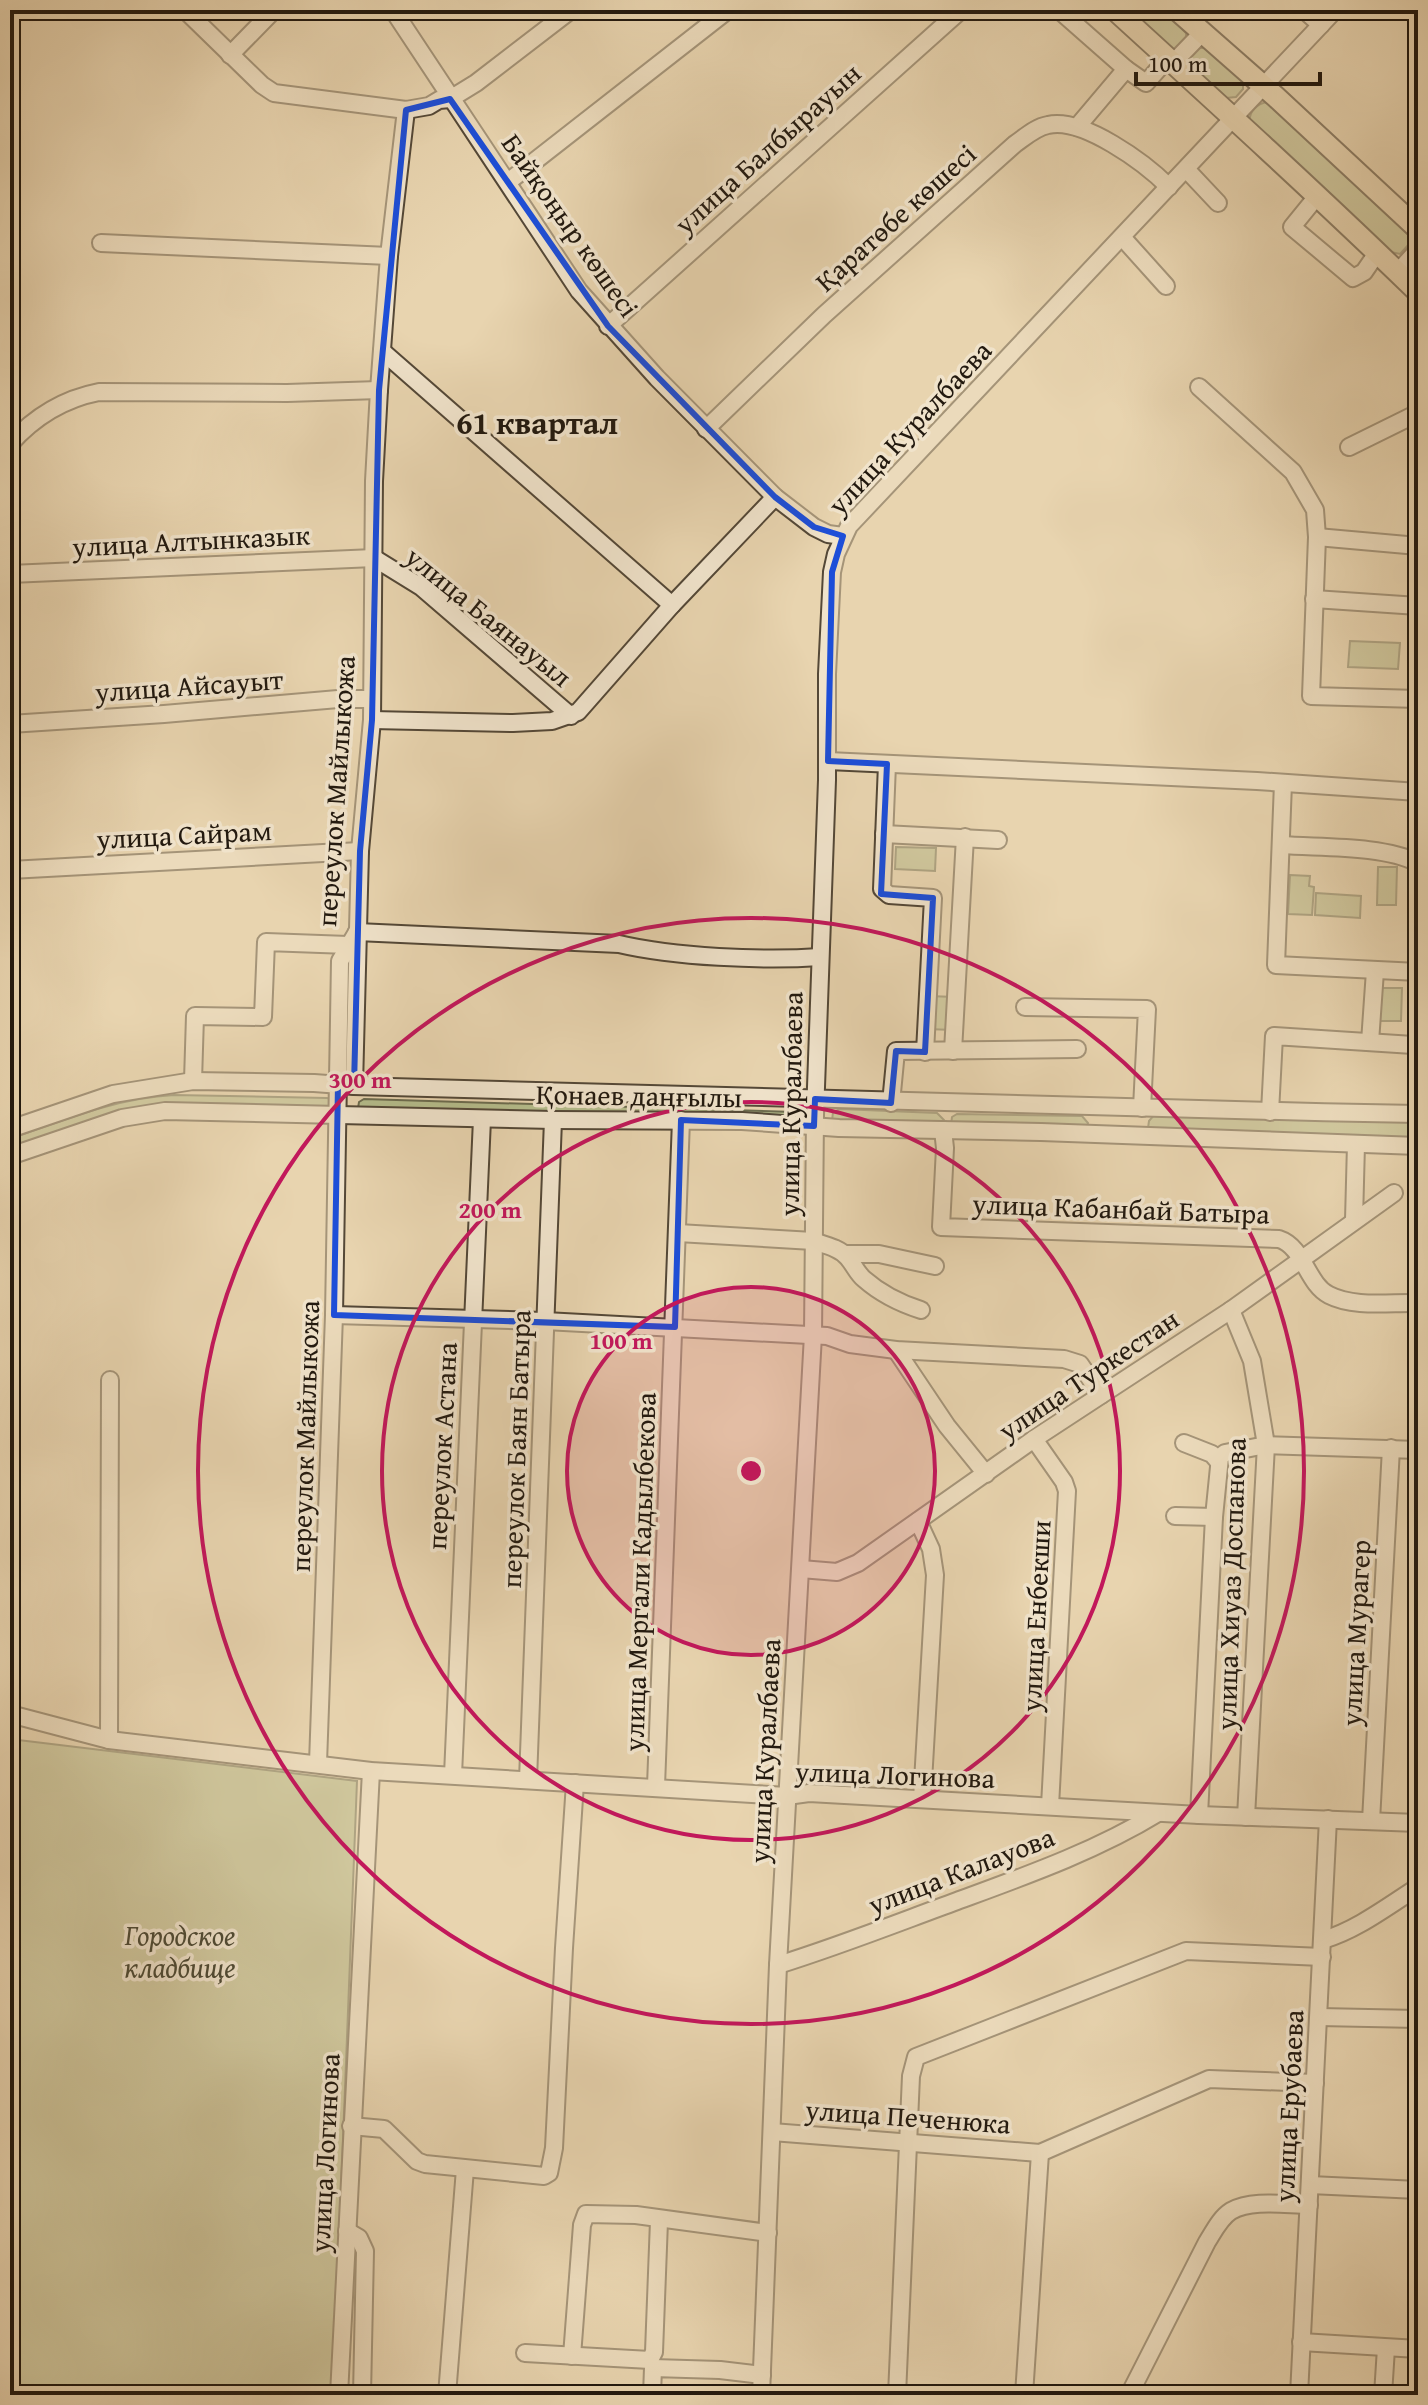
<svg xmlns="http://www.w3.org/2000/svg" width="1428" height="2405" viewBox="0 0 1428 2405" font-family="'Gentium Book Plus',serif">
	<rect width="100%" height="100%" fill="#e8d4af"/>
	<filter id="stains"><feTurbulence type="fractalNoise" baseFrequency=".0025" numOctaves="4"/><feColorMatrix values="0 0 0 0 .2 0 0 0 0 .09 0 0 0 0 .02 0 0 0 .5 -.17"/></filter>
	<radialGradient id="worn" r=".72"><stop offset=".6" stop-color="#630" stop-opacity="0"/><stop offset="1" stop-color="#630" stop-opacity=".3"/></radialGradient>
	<g fill="#b5bd8c" stroke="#6c6b4e" stroke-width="2">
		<path d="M1129 10H1163L1186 33V39L1175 50 1171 49Z"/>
		<path d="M1196 48H1206L1243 80V89L1236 97 1226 98 1190 67 1187 60 1190 53Z"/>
		<path d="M1268 102 1412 233 1411 242 1400 254 1391 252 1250 123C1248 112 1257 103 1268 102Z"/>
		<path d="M1350 641 1400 643 1398 669 1348 667Z"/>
		<path d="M896 847 936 848 935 871 895 869Z"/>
		<path d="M1378 867H1397L1396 905H1377Z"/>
		<path d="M1290 875 1310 876 1309 886 1314 887 1312 915 1288 914Z"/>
		<path d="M1316 893 1361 896 1360 918 1315 915Z"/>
		<path d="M1381 988H1402L1401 1021H1380Z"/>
		<path d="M929 996 954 997 953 1030 927 1029Z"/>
		<path d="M174 1095 327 1098 331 1099 330 1110H169L10 1153V1139C64 1120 116 1098 174 1095Z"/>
		<path d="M364 1099 794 1112V1124L358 1108 359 1102Z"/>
		<path d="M840 1109 937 1113 944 1120 943 1124 832 1121 833 1112Z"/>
		<path d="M957 1114 1082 1116 1088 1123 1087 1127 951 1125 952 1117Z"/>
		<path d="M1154 1115 1418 1122V1143L1148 1128 1149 1121Z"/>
		<path d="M10 1739 357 1781 333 2395H10Z"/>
		<path d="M570 2385 626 2387V2395H570Z"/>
	</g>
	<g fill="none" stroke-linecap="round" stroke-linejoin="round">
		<defs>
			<g id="minor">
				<path d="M185 10 262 85 274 93 406 110 429 106 439 100 450 99 476 83 571 10"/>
				<path d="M393 10 579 291 657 378 775 497 814 527 828 534 843 536"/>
				<path d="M1059 10 1126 69 1146 83 1168 58"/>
				<path d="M1304 10 1321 25"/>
				<path d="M230 55 274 10"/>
				<path d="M1173 63 1202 33"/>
				<path d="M1077 127 1126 69"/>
				<path d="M1186 169 1218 203"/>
				<path d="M508 182 728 10"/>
				<path d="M1318 195 1292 227 1353 278 1364 272 1377 253"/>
				<path d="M1122 237 1166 286"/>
				<path d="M101 243 389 256"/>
				<path d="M1398 272 1418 250"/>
				<path d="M608 326 961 10"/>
				<path d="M382 351 672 605"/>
				<path d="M1199 387 1293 472 1315 510 1317 537 1311 696 1418 699"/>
				<path d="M706 429 824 315 1015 144C1025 137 1036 127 1048 125 1083 117 1145 163 1169 187"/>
				<path d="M10 444C35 416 63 399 99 392L287 393 379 390"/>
				<path d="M1349 447 1418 413"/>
				<path d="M1317 537 1418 546"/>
				<path d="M10 574 374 558 421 587 571 716"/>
				<path d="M1314 599 1418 606"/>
				<path d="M372 720 513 723 552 721 578 712 672 605 775 497"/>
				<path d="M10 724 164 714 338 699H372"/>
				<path d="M828 761 1257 781 1418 792"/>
				<path d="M887 764 882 889 889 895 933 898 925 1052"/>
				<path d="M1283 783 1276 965 1418 972"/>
				<path d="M884 834 998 840"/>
				<path d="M1282 845C1321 848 1383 845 1418 863"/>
				<path d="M10 870 360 851"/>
				<path d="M357 932 619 944C674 957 763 961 820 957"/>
				<path d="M1025 1007 1147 1009 1142 1108"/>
				<path d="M1370 1042 1375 971"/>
				<path d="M953 1051 965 837"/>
				<path d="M193 1081 195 1016 263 1017 266 942 348 945"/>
				<path d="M354 1086 360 851 372 720 374 481 379 390 389 256 406 110"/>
				<path d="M891 1103 896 1051 1077 1049"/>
				<path d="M1270 1112 1274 1036 1413 1045 1418 1038"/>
				<path d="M10 1129 113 1094 193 1081 314 1083 354 1086C708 1097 1063 1108 1418 1114"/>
				<path d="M943 1130 945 1148 941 1227 1279 1239C1304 1247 1307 1284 1329 1295 1354 1308 1391 1302 1418 1303"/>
				<path d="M10 1156 122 1118 165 1111 553 1120 742 1121 839 1128 1041 1132 1418 1146"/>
				<path d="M1354 1220 1356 1144"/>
				<path d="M678 1233 813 1241C825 1245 840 1248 848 1258 854 1265 857 1273 864 1279 881 1294 899 1303 921 1310"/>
				<path d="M846 1254H879L935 1266"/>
				<path d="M1231 1310 1252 1361 1266 1445 1246 1817"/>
				<path d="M334 1315 545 1321 827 1336 850 1344 896 1350 1064 1359 1080 1364 1101 1395"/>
				<path d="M896 1350 947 1426 986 1474"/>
				<path d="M1034 1439 1064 1482 1067 1491 1050 1806"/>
				<path d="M1184 1443 1212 1454 1218 1461"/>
				<path d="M1175 1516 1214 1517"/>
				<path d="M918 1521 931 1549 935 1575 922 1799"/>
				<path d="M801 1569 837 1572 858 1563 1034 1439 1231 1310 1394 1193"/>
				<path d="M10 1714 109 1740 371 1771 787 1796 809 1793 1199 1815 1418 1823"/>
				<path d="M109 1740 110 1380"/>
				<path d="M318 1763 334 1315 340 961 357 932"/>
				<path d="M453 1775 482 1119"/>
				<path d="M528 1780 553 1120"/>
				<path d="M656 1786 681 1120"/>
				<path d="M1199 1815 1214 1517 1220 1457 1225 1453 1266 1445 1418 1450"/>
				<path d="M1371 1821 1391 1448"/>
				<path d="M1323 1940C1357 1930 1388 1906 1418 1887"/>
				<path d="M778 1965C839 1946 897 1923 957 1901 1025 1876 1096 1851 1158 1813"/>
				<path d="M1319 2017 1418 2019"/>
				<path d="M351 2126 384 2129 417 2161 425 2164 544 2176 549 2173 554 2148 564 1948 575 1783"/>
				<path d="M772 2132 1040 2153"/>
				<path d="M1040 2153 1209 2079 1315 2083"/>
				<path d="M1310 2185 1418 2190"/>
				<path d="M347 2231 359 2238 365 2251 362 2395"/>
				<path d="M1301 2342 1418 2349"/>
				<path d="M525 2353 650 2360 654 2352 659 2221"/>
				<path d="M572 2356 582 2225 586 2214 636 2215 768 2233"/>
				<path d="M339 2395 371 1771"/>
				<path d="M447 2395 465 2169"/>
				<path d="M652 2395 653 2368 720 2370 762 2375"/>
				<path d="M761 2395 778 1965 813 1335 815 1115 827 780V674L832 572 836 554 849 526 1335 10"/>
				<path d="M897 2395 911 2076 916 2057 1186 1951 1322 1957"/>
				<path d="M1024 2395 1040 2153"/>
				<path d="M1129 2395 1207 2242C1214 2231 1220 2218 1231 2211 1252 2199 1286 2205 1309 2205"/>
				<path d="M1299 2395 1328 1819"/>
				<path d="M1383 2395 1386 2348"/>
			</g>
			<g id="major">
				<path d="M1115 10C1217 103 1319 196 1418 292"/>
				<path d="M1177 10 1276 97 1418 229"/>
			</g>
		</defs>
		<use href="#minor" stroke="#544837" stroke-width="20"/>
		<use href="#major" stroke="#22190f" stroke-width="24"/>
		<use href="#minor" stroke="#f0e3cb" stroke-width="16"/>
		<use href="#major" stroke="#e8d4af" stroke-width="20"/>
	</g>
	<path d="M0 0H1428V2405H0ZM450 99 608 326 775 497 814 527 843 536 832 572 828 761 887 764 881 894 933 898 925 1052 896 1051 891 1103 815 1099 814 1126 681 1120 675 1327 334 1315 338 1084 354 1086 360 851 372 720 379 390 406 110Z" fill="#e8d4af" fill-opacity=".55" fill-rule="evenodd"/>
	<path fill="none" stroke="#1d4ed8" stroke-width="6" stroke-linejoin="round" d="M450 99 608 326 775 497 814 527 843 536 832 572 828 761 887 764 881 894 933 898 925 1052 896 1051 891 1103 815 1099 814 1126 681 1120 675 1327 334 1315 338 1084 354 1086 360 851 372 720 379 390 406 110Z"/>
	<circle cx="751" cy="1471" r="184" fill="#c2185b" fill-opacity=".12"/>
	<g fill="none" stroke="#c2185b" stroke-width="4">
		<circle cx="751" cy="1471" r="184"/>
		<circle cx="751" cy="1471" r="369"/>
		<circle cx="751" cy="1471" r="553"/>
	</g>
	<g text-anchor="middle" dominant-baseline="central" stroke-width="7" stroke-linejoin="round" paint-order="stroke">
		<g font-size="28" fill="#22190f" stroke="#f0e3cb">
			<text transform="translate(767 148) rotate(-42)">улица Балбырауын</text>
			<text transform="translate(895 217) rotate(-42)">Қаратөбе көшесі</text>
			<text transform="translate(571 225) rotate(55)">Байқоңыр көшесі</text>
			<text transform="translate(909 427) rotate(-47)">улица Куралбаева</text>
			<text transform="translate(191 540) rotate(-3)">улица Алтынказык</text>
			<text transform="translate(489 616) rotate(39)">улица Баянауыл</text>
			<text transform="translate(189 685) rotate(-4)">улица Айсауыт</text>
			<text transform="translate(335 791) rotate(-86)">переулок Майлыкожа</text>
			<text transform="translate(184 834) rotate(-3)">улица Сайрам</text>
			<text transform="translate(639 1095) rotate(1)">Қонаев даңғылы</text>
			<text transform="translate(790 1104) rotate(-89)">улица Куралбаева</text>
			<text transform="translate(1121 1208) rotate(2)">улица Кабанбай Батыра</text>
			<text transform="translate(1088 1374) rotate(-34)">улица Туркестан</text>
			<text transform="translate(304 1436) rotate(-88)">переулок Майлыкожа</text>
			<text transform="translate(441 1446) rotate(-87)">переулок Астана</text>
			<text transform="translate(515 1449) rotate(-88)">переулок Баян Батыра</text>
			<text transform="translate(639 1572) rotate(-88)">улица Мергали Кадылбекова</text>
			<text transform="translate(1230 1584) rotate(-88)">улица Хиуаз Доспанова</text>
			<text transform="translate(1035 1616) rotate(-87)">улица Енбекши</text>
			<text transform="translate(1355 1633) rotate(-87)">улица Мурагер</text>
			<text transform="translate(764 1751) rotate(-87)">улица Куралбаева</text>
			<text transform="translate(895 1774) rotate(2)">улица Логинова</text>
			<text transform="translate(961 1870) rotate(-21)">улица Калауова</text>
			<text transform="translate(1288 2106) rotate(-87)">улица Ерубаева</text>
			<text transform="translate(908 2116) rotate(4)">улица Печенюка</text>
			<text transform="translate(324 2153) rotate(-87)">улица Логинова</text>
		</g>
		<g font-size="28" font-style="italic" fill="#4e4a34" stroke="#f0e3cb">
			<text x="180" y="1934">Городское<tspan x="180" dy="32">кладбище</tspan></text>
		</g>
		<g font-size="32" font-weight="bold" fill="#22190f" stroke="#f0e3cb">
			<text x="537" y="422">61 квартал</text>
		</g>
	</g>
	<circle cx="751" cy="1471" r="12" fill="#c2185b" stroke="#f0e3cb" stroke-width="4"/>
	<g font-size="24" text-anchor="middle" font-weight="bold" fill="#c2185b" stroke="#f0e3cb" stroke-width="7" stroke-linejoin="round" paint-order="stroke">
		<text x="360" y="1088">300 m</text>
		<text x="490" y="1218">200 m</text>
		<text x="621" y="1349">100 m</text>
	</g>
	<rect width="1428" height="2405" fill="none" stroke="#e8d4af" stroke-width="40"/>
	<rect x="12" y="12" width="1404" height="2381" fill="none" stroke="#22190f" stroke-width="4"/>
	<rect x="20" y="20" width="1388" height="2365" fill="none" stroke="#22190f" stroke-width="2"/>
	<path d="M1136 72v12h184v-12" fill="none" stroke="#22190f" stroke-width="4"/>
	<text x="1148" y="72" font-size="24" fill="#22190f" stroke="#f0e3cb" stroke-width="6" paint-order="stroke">100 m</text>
	<rect width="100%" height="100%" filter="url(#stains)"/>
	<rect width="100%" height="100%" fill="url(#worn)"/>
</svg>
